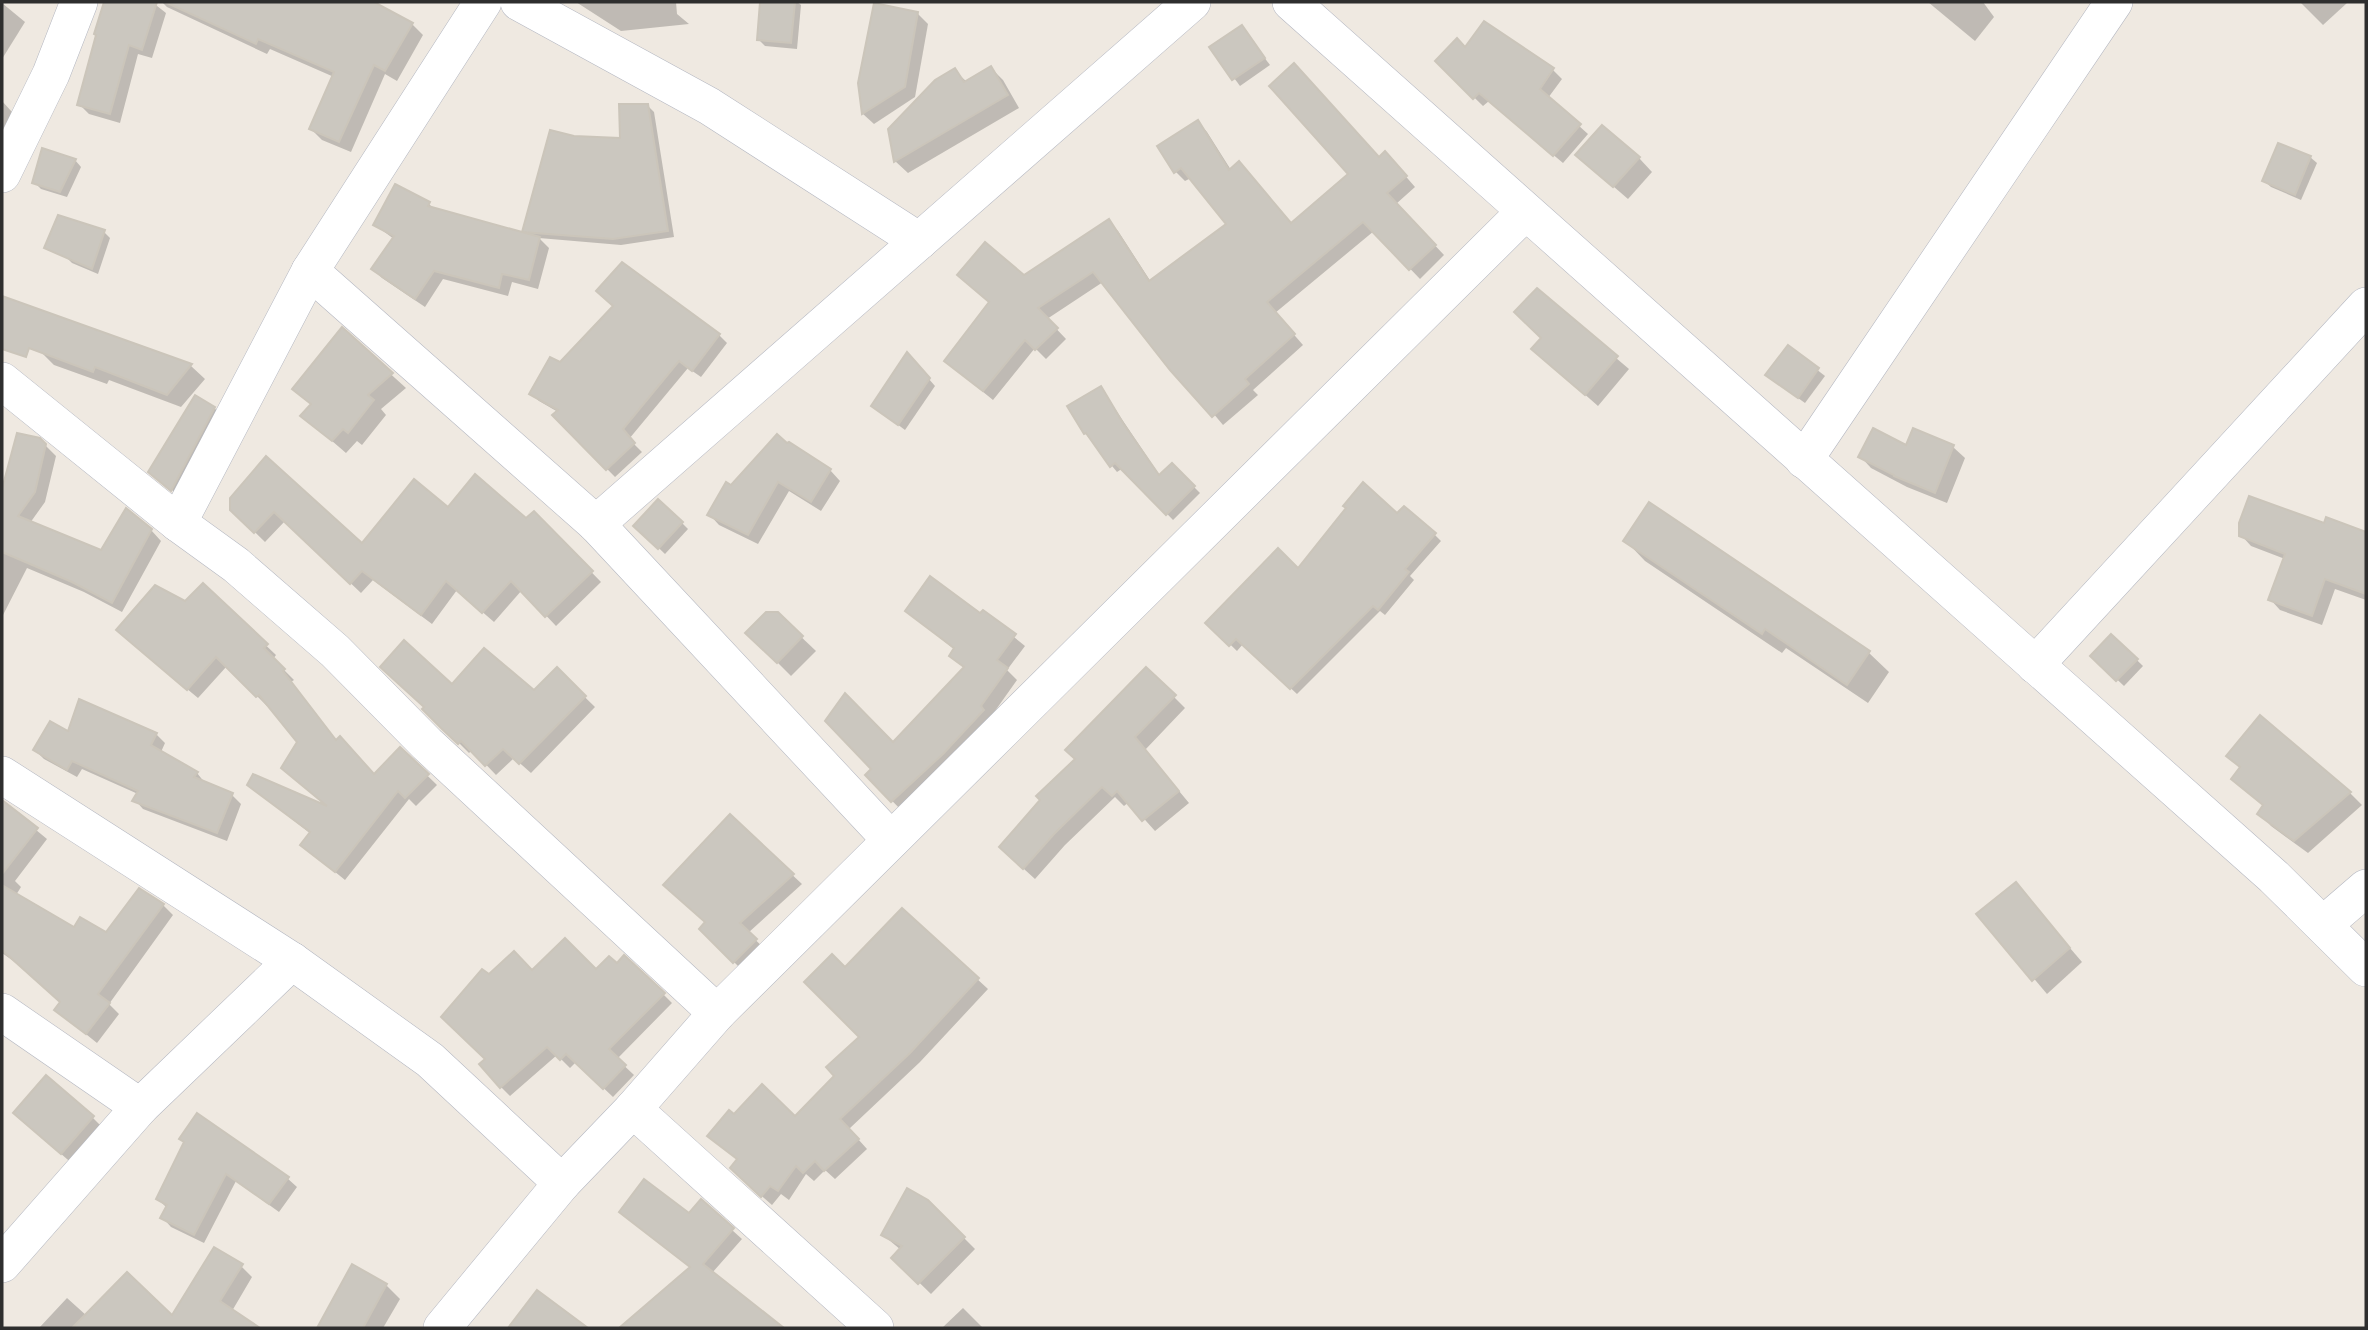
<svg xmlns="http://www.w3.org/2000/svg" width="2368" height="1330" viewBox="0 0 2368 1330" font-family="Overpass,sans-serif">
	<rect width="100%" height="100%" fill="#efe9e1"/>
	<g fill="#0003">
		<path d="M106 2 118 4 119 2H152L166 13 152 58 138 54 120 123 89 114 79 104Z"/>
		<path d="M162 2H379L377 6 412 24 423 35 397 81 385 74 351 152 322 140 311 129 334 77 270 49 267 54 167 7Z"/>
		<path d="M576 2H676L677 14 689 24 621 31Z"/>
		<path d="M762 2H797L801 5 797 49 765 46 758 39Z"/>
		<path d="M1928 2H1983L1994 17 1975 41Z"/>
		<path d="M2300 2H2346L2347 3 2323 25Z"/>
		<path d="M2 3 25 22 2 59Z"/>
		<path d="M917 13 928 24 915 97 874 124 863 114 859 83Z"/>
		<path d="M1484 23 1553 70 1562 79 1548 98 1588 134 1563 163 1489 101 1483 106 1437 61 1465 49Z"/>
		<path d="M1241 27 1270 65 1240 86 1212 48Z"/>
		<path d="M991 68 1003 80 1019 108 908 173 895 161 955 71 967 82Z"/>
		<path d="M2 101 12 112 2 131Z"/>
		<path d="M647 105 654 112 674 237 621 245 539 238 549 248 538 289 512 282 508 296 443 279 425 307 382 278 373 269 394 239 375 225 429 204 435 210 528 236 524 231 573 138 622 140Z"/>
		<path d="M1198 122 1207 132 1231 170 1291 224 1379 159 1395 164 1415 187 1396 204 1444 255 1420 279 1374 231 1275 313 1303 345 1253 390 1258 395 1223 425 1103 282 1047 319 1066 339 1046 359 1035 348 993 400 956 370 1024 277 1108 221 1118 231 1151 282 1228 224 1191 178 1185 181 1175 171Z"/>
		<path d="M1577 155 1639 158 1652 172 1628 199Z"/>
		<path d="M2310 157 2317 163 2301 200 2271 187 2264 181Z"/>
		<path d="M75 160 81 167 67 197 41 189 34 182Z"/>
		<path d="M104 232 110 238 98 274 72 263 65 256Z"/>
		<path d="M1537 291 1629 369 1598 406 1533 349 1543 338Z"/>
		<path d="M615 306 719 335 727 343 701 377 688 368 629 439 642 452 615 477 554 415 558 412 539 401 531 394Z"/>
		<path d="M50 315 191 366 205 379 181 407 109 380 107 384 54 365 40 351Z"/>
		<path d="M342 330 406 388 381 409 386 415 362 445 357 441 346 453 303 416 312 405 294 389Z"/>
		<path d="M1788 347 1825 376 1805 403 1774 381Z"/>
		<path d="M913 361 935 386 905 430 873 406Z"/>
		<path d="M1101 388 1160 476 1172 465 1200 493 1173 520 1123 468 1117 472 1085 433Z"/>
		<path d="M214 408 221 414 178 495 157 478Z"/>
		<path d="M45 445 56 456 45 502 30 523 101 552 151 530 161 541 122 612 84 592 27 568 2 617V484L7 475Z"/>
		<path d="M787 446 830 470 840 481 821 511 789 491 758 544 719 525 709 514 731 487Z"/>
		<path d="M1953 447 1965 458 1947 503 1907 487 1871 468 1860 456 1907 448Z"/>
		<path d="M266 459 362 546 448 509 527 520 534 513 601 582 556 626 522 590 494 622 457 590 432 624 373 580 361 593 285 521 265 542 231 509Z"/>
		<path d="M2327 519 2366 533V600L2335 589 2322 625 2280 610 2270 599 2285 559 2251 546 2241 535 2325 525Z"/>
		<path d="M682 523 688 529 665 554 636 526Z"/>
		<path d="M1434 534 1441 541 1410 576 1414 580 1385 615 1380 611 1297 694 1243 644 1237 651 1208 623 1298 570Z"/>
		<path d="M1625 540 1868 652 1889 672 1868 703 1786 648 1782 653 1645 561Z"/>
		<path d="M203 585 276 655 273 659 294 680 291 682 337 741 374 776 400 749 437 785 416 806 409 799 345 880 302 845 311 834 249 785 330 809 293 778 299 742 269 704 267 706 227 666 198 698 128 640 186 603Z"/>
		<path d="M907 611 981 616 983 612 1025 646 1007 670 1017 680 990 718 903 812 867 775 965 669 951 656 955 650Z"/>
		<path d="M777 614 816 651 791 676 748 633Z"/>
		<path d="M2112 636 2143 666 2124 686 2092 656Z"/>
		<path d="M1146 669 1185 708 1145 750 1189 803 1155 831 1129 802 1124 806 1115 797 1065 845 1035 879 1012 858 1077 759Z"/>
		<path d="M557 670 595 707 531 773 514 758 496 775 472 750 469 753 425 709 534 693Z"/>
		<path d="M69 734H156L165 743 161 752 197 773 205 783 232 795 241 804 227 841 143 809 135 800 138 794 82 769 77 777 44 759 35 750Z"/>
		<path d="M2228 756 2350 793 2362 805 2308 853 2271 826 2259 813 2264 806 2233 778 2241 769Z"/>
		<path d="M7 806 47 839 15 881 21 887 16 895 74 930 106 934 163 905 173 915 109 1004 119 1014 97 1043 56 1010 62 1002 22 967 2 953V813Z"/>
		<path d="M730 817 802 884 748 933 765 949 743 971 701 929 707 923Z"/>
		<path d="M2015 884 2082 962 2047 994 1979 914Z"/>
		<path d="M902 910 988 989 920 1062 849 1129 867 1149 835 1179 825 1170 814 1181 806 1174 789 1200 781 1194 772 1205 741 1178 739 1161 709 1136 734 1117 795 1118 837 1076 861 1037 845 970Z"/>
		<path d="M596 972 663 994 672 1003 617 1059 634 1075 613 1097 576 1062 570 1068 557 1055 510 1096 501 1087 488 1059 489 976 532 973Z"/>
		<path d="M92 1117 106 1131 75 1166 29 1126Z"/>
		<path d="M186 1142 287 1178 297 1187 279 1212 236 1181 204 1243 171 1227 162 1217 167 1208 158 1199Z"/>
		<path d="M927 1201 975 1249 931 1294 894 1258 901 1250 883 1235Z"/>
		<path d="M621 1212 732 1230 742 1239 712 1273 779 1328H678L662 1314 654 1328H622L692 1268Z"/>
		<path d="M241 1266 252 1277 232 1311 257 1328H39L67 1298 87 1316 173 1318Z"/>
		<path d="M386 1285 400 1299 383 1328 341 1326Z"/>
		<path d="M963 1308 983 1328H942Z"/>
	</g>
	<g fill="#cbc7bf" stroke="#cbc5ba" stroke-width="2">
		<path d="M104 2H157L142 50 129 45 110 114 77 105 96 35 94 34Z"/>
		<path d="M165 2H374L413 23 385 71 374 65 339 142 309 129 334 72 258 39 256 44Z"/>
		<path d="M760 2H795L791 43 757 40Z"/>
		<path d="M874 3 918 12 905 87 862 114 858 83Z"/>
		<path d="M1484 21 1554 68 1540 89 1581 124 1553 156 1479 93 1473 99 1435 61 1457 38 1465 47Z"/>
		<path d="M1242 25 1265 58 1232 80 1209 47Z"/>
		<path d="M1294 63 1379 157 1385 151 1407 176 1387 193 1436 245 1409 270 1363 222 1267 302 1295 334 1245 379 1249 384 1212 417 1170 370 1093 272 1038 308 1058 328 1035 350 1025 340 983 391 944 361 989 302 957 275 985 242 1024 275 1109 219 1149 281 1226 224 1181 168 1174 173 1157 146 1198 120 1229 170 1239 161 1291 223 1348 174 1269 86Z"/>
		<path d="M991 66 1008 95 894 162 888 129 935 80 955 68 964 82Z"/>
		<path d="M619 104H648L668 231 613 239 522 232 550 130 574 136 620 138Z"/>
		<path d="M1602 125 1640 157 1613 187 1575 155Z"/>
		<path d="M2278 143 2311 156 2295 195 2262 181Z"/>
		<path d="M42 148 76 159 60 192 32 183Z"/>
		<path d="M395 184 430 202 428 206 540 237 529 280 502 274 499 288 434 271 415 299 371 269 394 236 373 225Z"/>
		<path d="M58 215 105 230 92 269 44 248Z"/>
		<path d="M622 262 720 334 692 371 679 361 623 429 635 443 606 470 552 415 558 410 529 394 550 357 560 362 613 306 596 291Z"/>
		<path d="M1537 288 1618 356 1585 395 1531 349 1541 338 1514 312Z"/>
		<path d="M2 296 192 364 167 395 95 367 93 372 29 348 26 357 2 349Z"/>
		<path d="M342 327 393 373 368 395 374 400 348 433 343 429 332 441 300 416 311 404 292 389Z"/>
		<path d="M1788 345 1819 368 1798 398 1765 375Z"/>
		<path d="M907 352 930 378 898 425 871 406Z"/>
		<path d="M1101 386 1123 423 1159 475 1172 463 1195 486 1166 515 1115 463 1110 467 1086 433 1084 434 1067 406Z"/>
		<path d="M195 395 215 407 171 491 148 472Z"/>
		<path d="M1873 428 1906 445 1913 428 1954 445 1935 493 1894 476V475L1858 457Z"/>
		<path d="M17 433 40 438 46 444 35 492 18 516 101 550 126 508 152 529 112 603 72 582 2 552V489Z"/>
		<path d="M777 434 787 443 789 442 831 469 811 502 778 482 748 535 707 515 726 482 731 485Z"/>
		<path d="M266 456 362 543 414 479 448 507 475 474 526 518 534 511 593 571 545 617 511 581 482 613 446 581 421 615 362 571 350 584 274 512 254 533 230 510V498Z"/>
		<path d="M1363 482 1397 513 1404 506 1436 533 1405 569 1409 572 1378 610 1373 606 1290 689 1236 639 1229 646 1205 623 1278 548 1298 568 1346 508 1343 506Z"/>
		<path d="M2249 496 2324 523 2326 517 2366 532V594L2325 579 2312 616 2268 600 2285 554 2239 536V523Z"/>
		<path d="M658 499 683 522 658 549 633 526Z"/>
		<path d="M1649 502 1870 651 1847 685 1765 629 1762 634 1623 541Z"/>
		<path d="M930 576 980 613 983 610 1016 634 997 660 1008 668 981 706 984 710 943 754 891 802 865 775 871 769 825 721 845 693 893 742 964 667 949 656 954 648 905 611Z"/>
		<path d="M203 583 268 644 264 648 285 669 283 671 336 740 340 736 374 774 400 747 429 774 405 798 398 791 335 872 300 845 310 832 247 785 253 774 327 806 281 768 297 742 259 695 256 697 216 657 187 690 116 630 155 585 185 601Z"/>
		<path d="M766 612H778L803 636 777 663 745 633Z"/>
		<path d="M2111 634 2138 659 2116 681 2090 656Z"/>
		<path d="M404 640 452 684 484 648 534 690 557 667 586 696 519 764 503 749 485 766 461 741 458 744 442 729 422 709 424 707 380 667Z"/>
		<path d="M1146 667 1176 695 1135 737 1179 791 1142 821 1117 791 1112 796 1102 787 1054 834 1023 869 999 847 1040 800 1036 796 1075 759 1065 750Z"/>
		<path d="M79 699 157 733 151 745 198 772 194 777 233 793 217 833 132 801 138 791 72 761 67 770 33 750 50 721 68 731Z"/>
		<path d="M2260 715 2351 792 2294 841 2257 814 2263 805 2231 779 2240 767 2226 756Z"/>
		<path d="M2 800 38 828 2 874Z"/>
		<path d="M730 814 794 874 740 923 757 939 733 963 699 929 705 922 663 885Z"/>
		<path d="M2016 882 2070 948 2032 981 1976 914Z"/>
		<path d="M2 885 74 927 80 917 106 932 139 888 164 904 98 994 110 1003 86 1034 54 1010 60 1002 2 950Z"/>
		<path d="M902 908 979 978 910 1053 840 1119 859 1139 824 1171 815 1161 803 1173 796 1166 778 1191 770 1186 761 1197 730 1168 737 1159 707 1136 729 1110 734 1114 762 1084 795 1116 834 1076 826 1067 859 1037 804 982 832 954 845 967Z"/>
		<path d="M565 938 596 969 609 956 617 963 624 955 665 993 609 1049 626 1065 603 1089 566 1054 560 1060 547 1047 500 1088 479 1064 485 1059 441 1017 482 969 489 974 514 951 532 970Z"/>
		<path d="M46 1075 94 1116 61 1154 13 1113Z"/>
		<path d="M197 1113 289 1177 269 1204 226 1174 194 1235 160 1218 167 1205 156 1199 184 1142 179 1139Z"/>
		<path d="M644 1179 689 1213 701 1199 734 1228 703 1264 784 1328H619L690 1267 619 1212Z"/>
		<path d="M907 1188 928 1200 965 1237 918 1284 891 1258 902 1246 881 1235Z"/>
		<path d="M214 1247 243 1264 220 1301 260 1328H72L127 1272 172 1315Z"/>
		<path d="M352 1264 387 1284 363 1328H317Z"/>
		<path d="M537 1290 588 1328H508Z"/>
	</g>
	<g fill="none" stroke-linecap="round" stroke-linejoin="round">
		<defs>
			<g id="minor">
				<path d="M519 2 709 106 919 241"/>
				<path d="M1291 2 2274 877 2366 968"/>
				<path d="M2 174 51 74 79 2"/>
				<path d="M310 271 596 524 891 840"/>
				<path d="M2 381 178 523 236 565 335 651 427 744 717 1013"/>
				<path d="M1804 460 2114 2"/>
				<path d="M178 523 310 271 483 2"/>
				<path d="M596 524 1192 2"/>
				<path d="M2035 665 2366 306"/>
				<path d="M2 775 292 961 430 1060 562 1183 633 1109 717 1013 1525 212"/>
				<path d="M2323 925 2366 888"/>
				<path d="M2 1012 140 1107"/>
				<path d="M633 1109 875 1328"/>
				<path d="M2 1264 140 1107 292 961"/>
				<path d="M442 1328 562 1183"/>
			</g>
		</defs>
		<use href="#minor" stroke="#b4b7c1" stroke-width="38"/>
		<use href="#minor" stroke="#fff" stroke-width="37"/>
	</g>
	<rect width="2368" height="1330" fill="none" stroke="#2e2e2e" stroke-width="7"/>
</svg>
